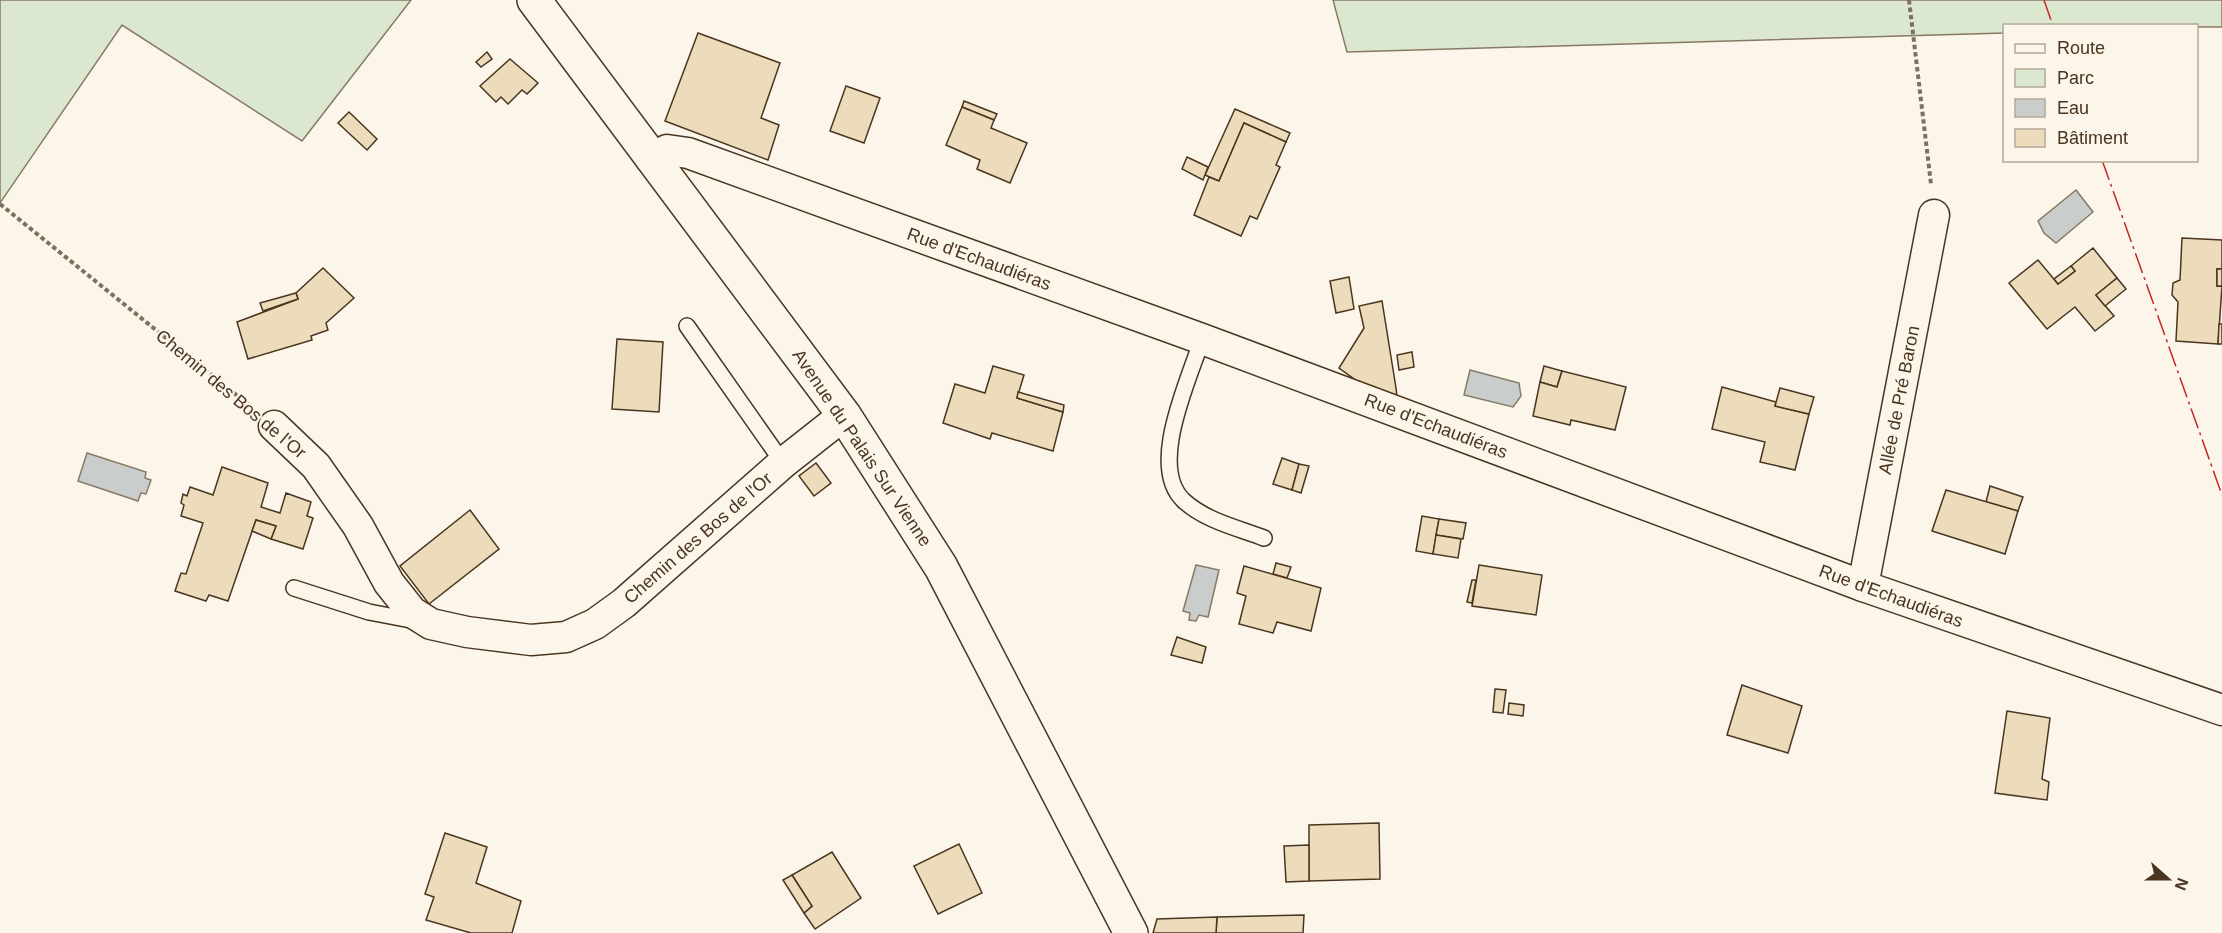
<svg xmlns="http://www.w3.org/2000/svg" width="2222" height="933" viewBox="0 0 2222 933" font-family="Helvetica,sans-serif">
	<rect width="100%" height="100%" fill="#fbf6e9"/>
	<g fill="#dce7d0" stroke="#887966" stroke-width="1.5">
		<path d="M0 0H411L302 141 122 25 0 203Z"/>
		<path d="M1333 0H2222V27L2004 26V33L1347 52Z"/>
	</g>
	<g fill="#c9cecd" stroke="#887966" stroke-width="1.5">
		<path d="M2076 190 2093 212 2056 243 2044 233 2038 221Z"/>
		<path d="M1470 370 1519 383 1521 396 1513 407 1464 395Z"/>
		<path d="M87 453 146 472 145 478 151 480 146 494 141 493 138 501 78 481Z"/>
		<path d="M1196 565 1219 570 1208 617 1199 615 1196 621 1189 620 1190 613 1183 611Z"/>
	</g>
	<g fill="#ecdcbc" stroke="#4a3520" stroke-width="1.5">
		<path d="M698 33 780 63 761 118 779 125 768 160 665 121Z"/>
		<path d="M487 52 492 59 481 67 476 62Z"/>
		<path d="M510 59 538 83 527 94 522 90 508 104 501 97 496 102 480 86Z"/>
		<path d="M846 86 880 98 864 143 830 131Z"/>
		<path d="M964 101 997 114 994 120 962 107Z"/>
		<path d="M962 107 994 120 991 128 1027 143 1010 183 977 169 980 160 946 145Z"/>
		<path d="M1235 109 1290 133 1286 142 1244 123 1219 181 1205 175Z"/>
		<path d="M349 112 377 139 367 150 338 123Z"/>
		<path d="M1244 123 1286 142 1276 165 1280 167 1257 219 1250 216 1241 236 1194 215 1209 177 1219 181Z"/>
		<path d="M1187 157 1208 167 1203 180 1182 169Z"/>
		<path d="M2182 238 2222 240V269H2217V286H2222L2218 344 2176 341 2178 302 2172 295 2173 283 2180 280Z"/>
		<path d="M2093 248 2117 278 2096 295 2114 316 2095 331 2075 307 2047 329 2009 283 2038 260 2058 284 2075 271 2071 266Z"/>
		<path d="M2071 266 2075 271 2058 284 2054 279Z"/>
		<path d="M323 268 354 298 326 323 328 330 311 336 312 340 248 359 237 322 298 299 296 293Z"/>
		<rect x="2217" y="269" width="5" height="17"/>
		<path d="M1349 277 1354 309 1336 313 1330 281Z"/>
		<path d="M2117 278 2126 289 2105 306 2096 295Z"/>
		<path d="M296 293 298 299 263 311 260 303Z"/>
		<path d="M1382 301 1396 388 1397 397 1357 381 1339 368 1364 328 1359 306Z"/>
		<path d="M2219 324H2222V344H2218Z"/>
		<path d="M617 339 663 342 659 412 612 409Z"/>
		<path d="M1412 352 1414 367 1399 370 1397 355Z"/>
		<path d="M993 366 1024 375 1017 398 1063 412 1053 451 992 433 990 439 943 423 955 384 985 393Z"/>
		<path d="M1544 366 1562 371 1557 387 1540 382Z"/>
		<path d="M1562 371 1626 387 1615 430 1571 420 1570 425 1533 416 1540 382 1557 387Z"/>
		<path d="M1722 387 1776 402 1775 406 1809 414 1795 470 1760 462 1765 442 1712 429Z"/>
		<path d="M1780 388 1814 397 1809 414 1775 406Z"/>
		<path d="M1018 392 1064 405 1063 412 1017 398Z"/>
		<path d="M1282 458 1299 464 1292 490 1273 484Z"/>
		<path d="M816 463 831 483 814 496 799 476Z"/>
		<path d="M1299 464 1309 466 1301 493 1292 490Z"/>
		<path d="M222 467 268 483 261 507 280 513 286 493 311 502 307 516 313 518 303 549 271 539 276 526 256 520 228 601 209 595 206 601 175 591 181 573 186 574 203 523 181 516 184 505 181 503 183 494 187 496 190 487 213 495Z"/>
		<path d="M1990 486 2023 497 2018 511 1986 502Z"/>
		<path d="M1946 490 2018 511 2005 554 1932 531Z"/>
		<path d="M470 510 499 549 429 604 400 566Z"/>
		<path d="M1422 516 1439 519 1433 554 1416 551Z"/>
		<path d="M1439 519 1466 523 1463 539 1436 535Z"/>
		<path d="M256 520 276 526 271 539 252 531Z"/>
		<path d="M1436 535 1461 539 1458 558 1433 554Z"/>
		<path d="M1276 563 1291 567 1287 578 1273 574Z"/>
		<path d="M1479 565 1542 575 1536 615 1472 606Z"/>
		<path d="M1244 566 1321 588 1311 631 1277 622 1273 633 1239 624 1246 596 1237 593Z"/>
		<path d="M1472 580H1476L1472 603 1467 602Z"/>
		<path d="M1177 637 1206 647 1202 663 1171 655Z"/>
		<path d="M1742 685 1802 706 1788 753 1727 735Z"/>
		<path d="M1495 689 1506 690 1503 713 1493 712Z"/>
		<path d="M1509 703 1524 705 1523 716 1508 714Z"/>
		<path d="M2007 711 2050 718 2042 779 2049 782 2047 800 1995 793Z"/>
		<path d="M1379 823 1380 879 1309 881V825Z"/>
		<path d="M445 833 487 847 476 883 521 901 512 933H471L426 920 434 897 425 894Z"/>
		<path d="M959 844 982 893 938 914 914 866Z"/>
		<path d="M1309 845V881L1286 882 1284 846Z"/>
		<path d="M832 852 861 898 815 929 804 913 812 906 792 875Z"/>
		<path d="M792 875 812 906 804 913 783 880Z"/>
		<path d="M1304 915 1303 933H1216L1217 917Z"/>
		<path d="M1217 917 1216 933H1153L1157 919Z"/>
	</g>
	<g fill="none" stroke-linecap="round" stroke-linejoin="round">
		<defs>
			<g id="service">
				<path d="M687 326 783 463"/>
				<path d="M1202 339C1189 380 1147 467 1184 501 1206 521 1238 528 1264 538"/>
				<path d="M294 588 369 612 416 621"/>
			</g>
			<g id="minor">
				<path d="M651 159 667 150 688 153 1202 339 1863 586 2222 710"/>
				<path d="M274 426 316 466 358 526 389 583 412 612 431 624 467 632 531 640 566 637 595 624 624 603 783 463 844 415"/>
				<path d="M1863 586 1934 215"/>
			</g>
			<path id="secondary" d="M534 0 844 415 941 567 1131 933"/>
		</defs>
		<use href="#service" stroke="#4a3520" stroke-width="18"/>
		<use href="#minor" stroke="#4a3520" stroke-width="33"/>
		<use href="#secondary" stroke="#4a3520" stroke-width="36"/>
		<g stroke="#7f6f5c" stroke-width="4" stroke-dasharray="4.5 3" stroke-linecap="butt">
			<path d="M1909 0 1931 184"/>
			<path d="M0 204 250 406"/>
		</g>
		<use href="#service" stroke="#fbf6e9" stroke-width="15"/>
		<use href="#minor" stroke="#fbf6e9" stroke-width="30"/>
		<use href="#secondary" stroke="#fbf6e9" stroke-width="33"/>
		<g stroke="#c62828" stroke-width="1.5" stroke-dasharray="21 4.5 3 4.5" stroke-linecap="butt">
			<path d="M2044 0 2053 26"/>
			<path d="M2102 160 2222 495"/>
		</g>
	</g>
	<g text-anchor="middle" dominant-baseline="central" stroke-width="4.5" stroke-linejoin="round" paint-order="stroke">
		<g font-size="18" fill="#4a3520" stroke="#fbf6e9">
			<text transform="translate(979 259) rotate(20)">Rue d'Echaudiéras</text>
			<text transform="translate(231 394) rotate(40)">Chemin des Bos de l'Or</text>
			<text transform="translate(1899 400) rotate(-79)">Allée de Pré Baron</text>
			<text transform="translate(1436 426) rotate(21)">Rue d'Echaudiéras</text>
			<text transform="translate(862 448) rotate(56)">Avenue du Palais Sur Vienne</text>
			<text transform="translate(698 538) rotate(-41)">Chemin des Bos de l'Or</text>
			<text transform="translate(1891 596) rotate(20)">Rue d'Echaudiéras</text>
		</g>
	</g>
	<rect x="2003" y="24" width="195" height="138" fill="#fbf6e9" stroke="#b4a999" stroke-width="1.5"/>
	<rect x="2015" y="44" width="30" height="9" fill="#fbf6e9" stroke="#b4a999" stroke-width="1.5"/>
	<text x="2057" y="54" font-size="18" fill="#4a3520">Route</text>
	<rect x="2015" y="69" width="30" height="18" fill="#dce7d0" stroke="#b4a999" stroke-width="1.5"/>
	<text x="2057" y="84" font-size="18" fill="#4a3520">Parc</text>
	<rect x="2015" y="99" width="30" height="18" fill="#c9cecd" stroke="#b4a999" stroke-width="1.5"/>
	<text x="2057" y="114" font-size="18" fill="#4a3520">Eau</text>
	<rect x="2015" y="129" width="30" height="18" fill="#ecdcbc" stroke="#b4a999" stroke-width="1.5"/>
	<text x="2057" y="144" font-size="18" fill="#4a3520">Bâtiment</text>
	<g transform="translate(2168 879) rotate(111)" stroke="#fbf6e9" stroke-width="4.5" paint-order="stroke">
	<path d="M0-4.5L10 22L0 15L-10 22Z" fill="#4a3520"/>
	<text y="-9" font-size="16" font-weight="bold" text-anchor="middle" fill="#4a3520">N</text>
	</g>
</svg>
